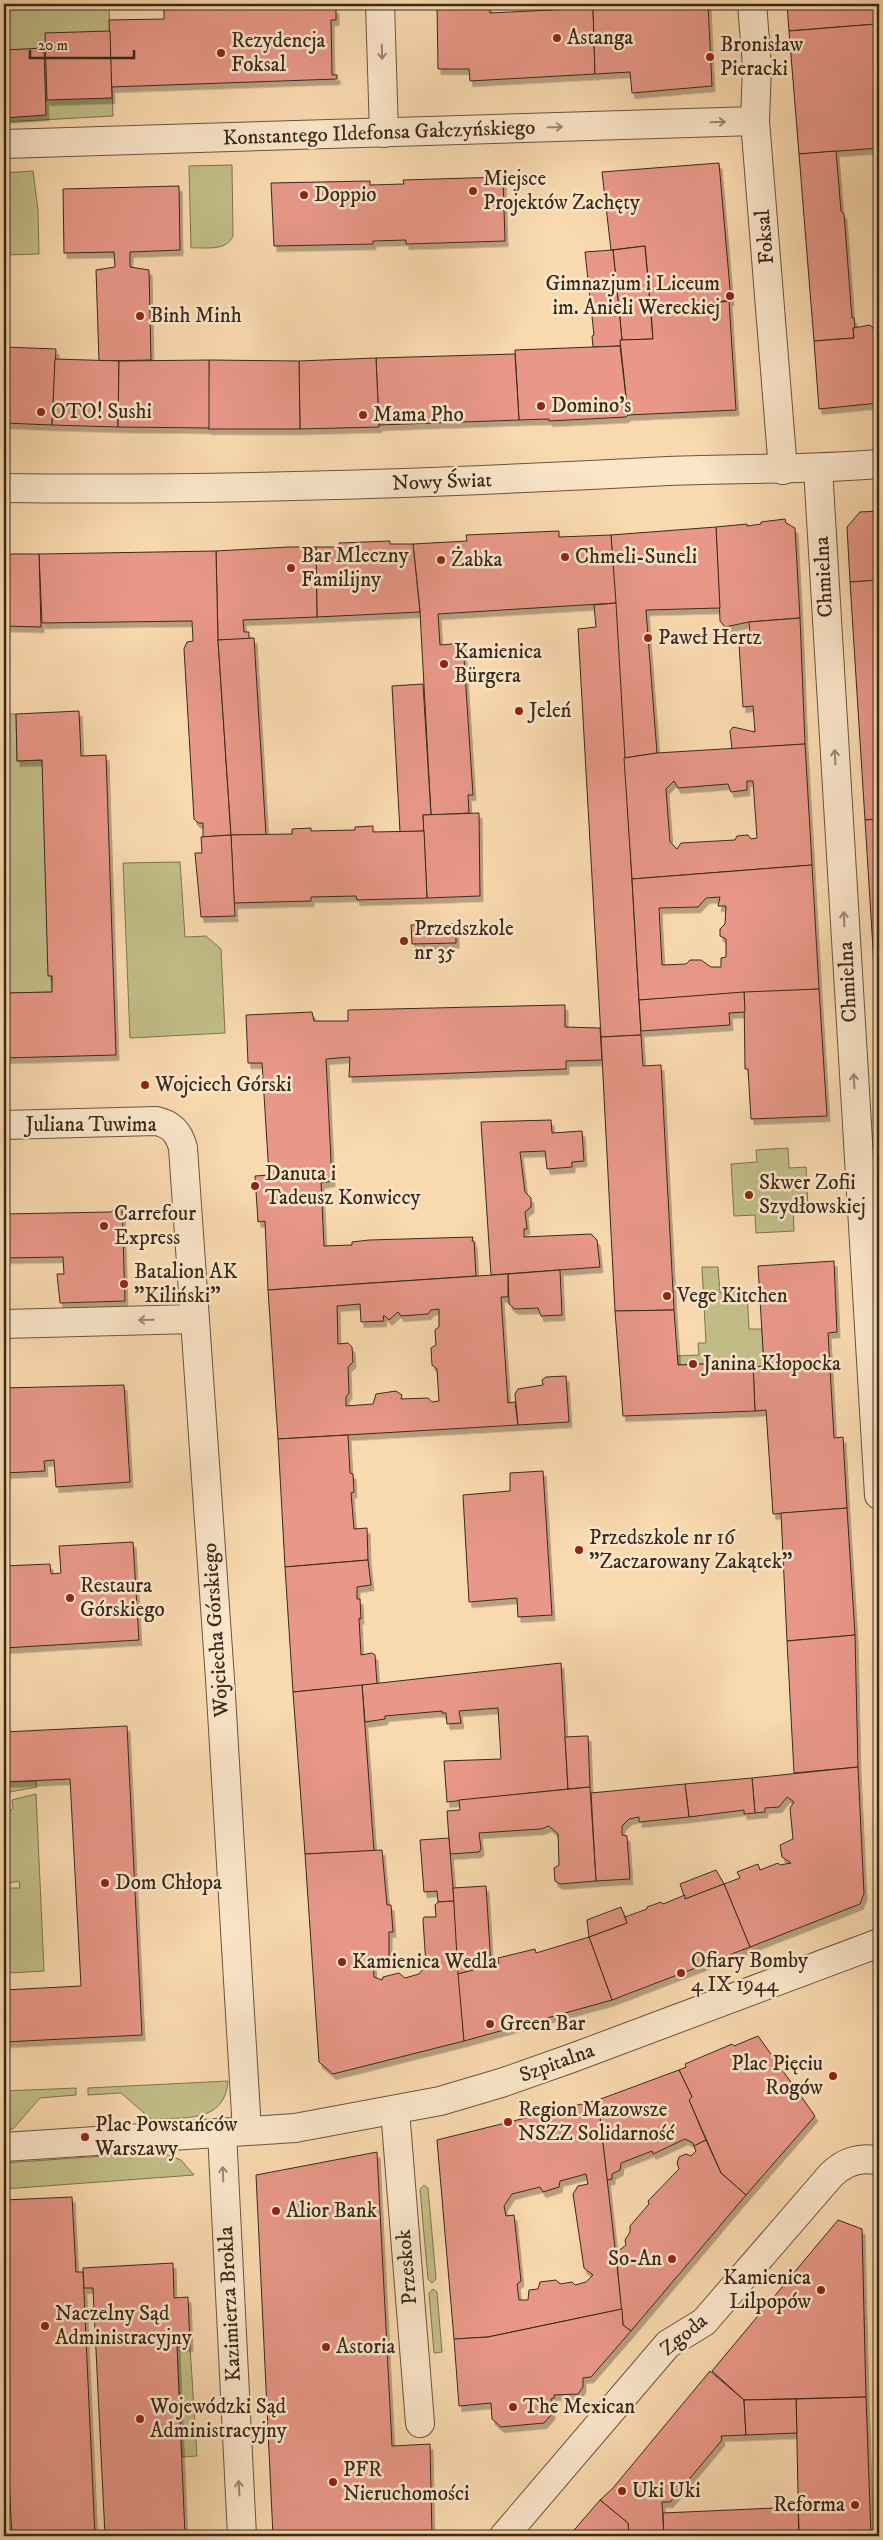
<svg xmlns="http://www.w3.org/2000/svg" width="883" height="2540" viewBox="0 0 883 2540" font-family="'IM FELL DW Pica',serif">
	<defs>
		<filter id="shadow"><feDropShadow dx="3" dy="5.5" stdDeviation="0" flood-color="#0004"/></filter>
	</defs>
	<rect width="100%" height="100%" fill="#f9d9ae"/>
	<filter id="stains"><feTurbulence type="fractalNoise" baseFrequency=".004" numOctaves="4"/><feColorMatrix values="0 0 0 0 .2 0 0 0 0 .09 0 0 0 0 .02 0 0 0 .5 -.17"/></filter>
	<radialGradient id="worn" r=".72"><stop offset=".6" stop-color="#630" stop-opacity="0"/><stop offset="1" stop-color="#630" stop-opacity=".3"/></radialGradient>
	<g fill="#c2be87" stroke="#7e7452">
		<path d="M4 4H109L113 116 4 122Z"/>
		<path d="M232 165 233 236C226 252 205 247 191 248L189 166Z"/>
		<path d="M33 171 38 210 39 254 4 255V173Z"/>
		<path d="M4 714H16L17 761 42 760 52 992 4 993Z"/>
		<path d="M180 862 185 937 206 936 221 949 225 1033 130 1038 123 863Z"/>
		<path d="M788 1148 789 1168 806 1167 808 1207H793L794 1231 756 1233 755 1215 734 1216 731 1164 757 1162 756 1150Z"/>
		<path d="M702 1267H718L720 1293 747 1291 749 1329H762L764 1366 753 1367V1362L678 1365 677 1356 699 1355 698 1343H706Z"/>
		<path d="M36 1781 37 1787 4 1793V1782Z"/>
		<path d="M36 1794 44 1971 8 1973 4 1962V1888H20L19 1881 4 1884V1813L13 1809 12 1800Z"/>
		<path d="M228 2081C225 2124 183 2117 151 2119L121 2093 88 2095V2088Z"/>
		<path d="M76 2088V2095L40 2098 13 2129H4V2091Z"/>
		<path d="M160 2152 181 2160 194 2175 4 2189V2163Z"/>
		<path d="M424 2185 428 2188 436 2279 432 2283 428 2279 420 2189Z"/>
		<path d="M433 2289 437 2292 442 2352 434 2353 429 2293Z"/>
		<path d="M177 2346H190L197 2456 182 2457Z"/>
	</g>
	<g fill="#e89788" stroke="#39291c" fill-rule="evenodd" filter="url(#shadow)">
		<path d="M164 4H330L331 8H336V20H331L332 75H337V79L111 87 109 20 164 19Z"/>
		<path d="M437 4H489L490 13 593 8 595 74 470 81 469 69H438Z"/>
		<path d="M638 4H708L712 86 632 93 630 72 595 74 593 8Z"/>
		<path d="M787 4H874L876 24 789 31Z"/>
		<path d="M874 4H879V24H876Z"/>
		<path d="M876 24H879V148L799 154 789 31Z"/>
		<path d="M110 31 112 98 47 100 45 33Z"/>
		<path d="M44 48 46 115 4 118V50Z"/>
		<path d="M836 151 841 211 844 214 852 318H854L855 327 853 328 854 338 814 341 799 154Z"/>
		<path d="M719 163 731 300 651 311 645 246 611 250 602 172Z"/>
		<path d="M503 177 505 241 406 244V240L373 241V244L274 246 271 183 370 181V185L404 184 403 180Z"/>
		<path d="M179 186 180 250 130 252V267L149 270 151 360 99 361 96 270 115 267 114 252 64 253 63 189Z"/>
		<path d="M645 246 653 339 622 340 613 250Z"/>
		<path d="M613 250 622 340 620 346 593 347 592 336 594 335 585 252Z"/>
		<path d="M729 301 736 410 628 415 620 340 653 339 651 311Z"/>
		<path d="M870 325 873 328 874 336H879V403L819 409 814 341 854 338 853 328Z"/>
		<path d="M620 346 628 415 626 417 549 421V419L519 420 515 350Z"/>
		<path d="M4 347 56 349 52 425 4 423Z"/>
		<path d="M515 354 519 420 379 425 376 358Z"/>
		<path d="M376 358 379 427 300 429 299 361Z"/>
		<path d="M55 359 119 361 118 427 52 425Z"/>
		<path d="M209 360 299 361 300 429H208Z"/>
		<path d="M209 360V428L118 427 119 361Z"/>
		<path d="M879 511V580L850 582 847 527 860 512Z"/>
		<path d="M785 519 786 523 795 528 800 618 749 622 725 627 720 621 716 527 747 524V526L761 524V522Z"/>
		<path d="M716 527 720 608 646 610 657 753 624 758 611 535Z"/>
		<path d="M559 531V537L611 535 616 603 438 614 440 645 463 643 473 795H468L469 813 431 815 420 612 413 544 467 541 466 535Z"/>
		<path d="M390 541V544H413L420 612 317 617 316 547H339V543Z"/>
		<path d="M289 547H316L317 617 243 620 244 632H249V639L218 640 216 551Z"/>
		<path d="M216 551 218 640 231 835 203 837V823H198L194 819 184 649 187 642 193 641 192 621 42 623 39 554Z"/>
		<path d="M4 554H39L41 627 4 626Z"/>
		<path d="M879 580V819L865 820 850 582Z"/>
		<path d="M616 603 641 1035 601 1037 578 629 596 627 594 605Z"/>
		<path d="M800 618 805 744 732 749 730 731 733 727 755 732 753 706 743 707 739 644 751 643 749 622Z"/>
		<path d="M254 638 266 835H231L218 640Z"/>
		<path d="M423 684 431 815H423L424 831 400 832 392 686Z"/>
		<path d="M79 711 81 756 106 755 116 1055 4 1058V993L52 992V976H48L42 760 17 761 16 714Z"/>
		<path d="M805 744 812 865 632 879 624 758 657 753ZM674 781 678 788 728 784 731 792 747 790V781H753L757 838 751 839 748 835 737 836 735 840 681 843 677 849 670 842 666 789Z"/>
		<path d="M479 813 480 896 427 898 423 815Z"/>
		<path d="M879 819V949H873L865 820Z"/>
		<path d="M373 826V832L424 831 427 898 357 900 356 896 311 897V901L234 903 231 835 292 834V829L311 828V831L355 830V827Z"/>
		<path d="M231 835 235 916 201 917 195 853H202L201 837Z"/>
		<path d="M812 865 819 989 639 1000 632 879ZM720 897 718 906H726L725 924 720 929V936L726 939V957L721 958V967H711L701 960H690L686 964 662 965 659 908 698 907 706 898Z"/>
		<path d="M456 924V943L412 944 411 925Z"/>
		<path d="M873 949H879L878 1080Z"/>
		<path d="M819 989 827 1116 751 1119 748 1069H745L744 992Z"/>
		<path d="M744 992 745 1012 729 1013 730 1025 641 1031 639 1000Z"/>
		<path d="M562 1005H565V1027L600 1028 602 1060 566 1061V1069L349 1077 350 1057 326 1059 332 1181 321 1183 324 1246 352 1245V1242L369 1240 473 1237 472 1241H474L476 1276 268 1290 265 1221 258 1222 255 1176 269 1175 262 1063H248L246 1015 312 1012 314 1021H348V1010Z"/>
		<path d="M641 1035 643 1066 661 1065 674 1310 615 1311 601 1037Z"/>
		<path d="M551 1120 552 1133 582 1131 584 1161 572 1162V1167L547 1169 545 1151 520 1152 525 1192 531 1198V1207L525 1212 527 1229H524V1237L591 1234 597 1240 600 1267 491 1275 481 1122Z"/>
		<path d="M122 1207 125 1301 60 1303 57 1274H64L63 1257 4 1258V1214L111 1212 115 1208Z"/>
		<path d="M834 1261 837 1332 828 1333 834 1438 843 1437 847 1508 773 1514 766 1410 755 1411 753 1367 764 1366 758 1266Z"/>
		<path d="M560 1270 562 1315 541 1316 538 1308 515 1309 509 1304 508 1274Z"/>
		<path d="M508 1274V1297H501L508 1403 515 1402 518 1425 278 1439 268 1290ZM360 1304 361 1322 384 1321 383 1316H385L389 1320 398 1312 401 1316 428 1314 431 1310 439 1309V1327L435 1330 436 1345 431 1348 432 1365 437 1369 439 1401 432 1402 428 1398 401 1399 402 1395 396 1391 376 1394 373 1404 346 1406V1397L349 1393 348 1367 353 1362 352 1347 348 1343 338 1344 337 1306Z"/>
		<path d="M674 1310 678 1365 753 1362 755 1411 623 1416 615 1311Z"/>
		<path d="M566 1376 569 1422 518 1425 515 1394 518 1389 543 1385 542 1380 546 1377Z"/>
		<path d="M124 1385 130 1482 56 1487 54 1460 44 1461 45 1471 4 1473V1388Z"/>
		<path d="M348 1435 350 1473 353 1474 354 1492 351 1493 354 1529 367 1528 368 1560 285 1567 278 1439Z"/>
		<path d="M543 1471 552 1615 518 1617 517 1598 469 1602 463 1495 510 1491V1473Z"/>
		<path d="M847 1508 855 1635 787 1641 781 1513Z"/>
		<path d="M133 1542 139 1640 4 1648V1566L50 1564 51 1574 61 1573 59 1546Z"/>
		<path d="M368 1560 371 1585 357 1587V1599H360L361 1619 359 1618 361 1655 372 1653 375 1655 377 1684 293 1692 285 1567Z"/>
		<path d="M855 1635 858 1767 794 1773 787 1641Z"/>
		<path d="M561 1663 568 1789 447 1802 444 1761 501 1759 498 1708 459 1711 461 1723 447 1724 446 1713H442V1711L385 1716V1719L365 1722 362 1685Z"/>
		<path d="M362 1685 374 1851 305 1854 293 1692Z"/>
		<path d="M127 1726 142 2035 4 2042V1990L81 1986 70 1779 4 1782V1732Z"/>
		<path d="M585 1736H588L590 1787 568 1789 565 1737Z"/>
		<path d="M858 1767 864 1894 860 1904 750 1947 724 1884 740 1878 737 1872 758 1864 760 1870 778 1863 780 1865 791 1863 782 1857 780 1845 793 1839 790 1808 794 1802 787 1797 779 1807 765 1808V1812L755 1813 752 1778Z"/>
		<path d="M752 1778 755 1813 744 1814V1810L689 1817 685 1784Z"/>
		<path d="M685 1784 689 1817 639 1822V1817L629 1819 622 1826V1835L627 1836 630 1879 596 1881 591 1793Z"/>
		<path d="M590 1787 596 1881 560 1884 555 1881 554 1868 559 1865 558 1834 549 1826 541 1829 479 1833 481 1849 479 1852 450 1854 447 1811 460 1810 459 1800Z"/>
		<path d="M449 1838 454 1901 438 1902 437 1891 424 1892 420 1840Z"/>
		<path d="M382 1850 387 1905H391L393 1932H389V1959L373 1960 374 1977 382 1980 383 1977 399 1973 405 1978 419 1974 426 1965 423 1920 424 1917H436L435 1905 438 1902 454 1901 464 2041 333 2074 319 2062 305 1854Z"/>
		<path d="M716 1870 724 1884 685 1899 680 1884Z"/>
		<path d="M724 1884 750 1947 612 2000 589 1937 627 1923 625 1917 647 1909V1907L661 1902 663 1904 685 1895V1899Z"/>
		<path d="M486 1886 491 1966 458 1974 453 1888Z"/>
		<path d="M621 1907 627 1923 589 1937 587 1920Z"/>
		<path d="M589 1937 612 2000 464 2041 458 1974 499 1963 498 1958 535 1949 536 1953Z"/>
		<path d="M758 2036 815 2116 746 2195 721 2173 689 2100 692 2097 679 2070 686 2067 685 2064 732 2044 734 2046Z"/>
		<path d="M679 2070 692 2097 689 2100 706 2140 694 2146 693 2143 685 2139 653 2154 652 2151 621 2163 620 2170 612 2174V2179L607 2180 598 2100Z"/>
		<path d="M598 2100 622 2309 488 2337 454 2339 437 2140ZM586 2174 588 2184 578 2186 573 2194 584 2268 593 2275 586 2282 575 2285 572 2282 560 2284 556 2280 540 2282 538 2289 529 2290 528 2300H519L517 2284 521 2281 514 2215 506 2216 504 2206 512 2194 540 2187 543 2192 559 2187 560 2181Z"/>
		<path d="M706 2140 721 2173 746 2195 631 2331 623 2325 616 2253 626 2245 625 2240 630 2232V2226L649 2204 648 2201 679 2169 677 2163 679 2157 686 2154 691 2156 696 2151 694 2146Z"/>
		<path d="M377 2152 392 2446 430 2444 432 2536H273L256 2175Z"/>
		<path d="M72 2197 76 2272H83L95 2536H12L4 2384V2200Z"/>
		<path d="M838 2220 862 2229 866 2397 744 2400 712 2371Z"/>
		<path d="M173 2263 174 2298 188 2297 190 2346H177L185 2536H105L93 2288H84L83 2268Z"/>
		<path d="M622 2309 623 2325 631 2331 591 2377 583 2378V2387L578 2394 554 2395V2398L551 2399 552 2414 544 2423 501 2427 492 2419 491 2403 459 2406 454 2339 488 2337Z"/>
		<path d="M710 2371 744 2400 746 2435 721 2436 722 2440 670 2502H662L664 2536H629L628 2523 600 2500 613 2488Z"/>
		<path d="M866 2397 871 2535 799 2536 796 2399Z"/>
		<path d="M796 2399 797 2433 746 2435 744 2400Z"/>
		<path d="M600 2500 628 2523 629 2536H569Z"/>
		<path d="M798 2507 799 2536H664L663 2513Z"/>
	</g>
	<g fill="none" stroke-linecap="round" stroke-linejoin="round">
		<defs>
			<g id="minor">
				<path d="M380 4 384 133"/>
				<path d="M752 4 757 66 755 121 783 470"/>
				<path d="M4 144 755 121"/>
				<path d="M818 468 879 1495"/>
				<path d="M4 488C225 491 447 483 668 471 739 468 809 470 879 464"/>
				<path d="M4 1125 156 1121C171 1124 179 1132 183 1148L220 1679 247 2131"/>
				<path d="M4 1324 194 1319"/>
				<path d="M395 2110 420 2423"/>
				<path d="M222 2132 242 2536"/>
				<path d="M4 2147 295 2128 440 2101 501 2083 572 2058 879 1943"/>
				<path d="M504 2536 668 2344 704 2322 831 2175C844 2162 861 2156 879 2161"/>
			</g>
		</defs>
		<use href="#minor" stroke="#695540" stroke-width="30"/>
		<use href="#minor" stroke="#fbe6ca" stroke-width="28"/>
	</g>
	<defs><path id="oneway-shaft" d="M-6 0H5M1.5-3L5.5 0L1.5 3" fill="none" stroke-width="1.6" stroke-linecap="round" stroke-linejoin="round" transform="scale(1.25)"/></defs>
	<g stroke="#9a8873">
		<use href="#oneway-shaft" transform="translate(382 52) rotate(88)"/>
		<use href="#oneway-shaft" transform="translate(718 122) rotate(-2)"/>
		<use href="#oneway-shaft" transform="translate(555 127) rotate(-1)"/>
		<use href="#oneway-shaft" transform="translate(835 757) rotate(-93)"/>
		<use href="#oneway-shaft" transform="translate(844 919) rotate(-93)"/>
		<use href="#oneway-shaft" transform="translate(854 1081) rotate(-93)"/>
		<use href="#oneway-shaft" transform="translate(146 1320) rotate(179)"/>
		<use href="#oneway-shaft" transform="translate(223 2174) rotate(-92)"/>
		<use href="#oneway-shaft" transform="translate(239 2488) rotate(-93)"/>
	</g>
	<g fill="#8f2418" stroke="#fbe6ca" stroke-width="2">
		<circle cx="557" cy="38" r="5"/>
		<circle cx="221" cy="53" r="5"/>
		<circle cx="710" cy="57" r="5"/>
		<circle cx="473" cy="191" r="5"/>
		<circle cx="304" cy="195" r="5"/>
		<circle cx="730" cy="296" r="5"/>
		<circle cx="140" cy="316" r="5"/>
		<circle cx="541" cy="406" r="5"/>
		<circle cx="41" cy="412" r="5"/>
		<circle cx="363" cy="415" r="5"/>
		<circle cx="565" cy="557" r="5"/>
		<circle cx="441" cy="560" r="5"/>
		<circle cx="291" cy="568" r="5"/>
		<circle cx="648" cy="638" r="5"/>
		<circle cx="444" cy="664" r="5"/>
		<circle cx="519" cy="711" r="5"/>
		<circle cx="404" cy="941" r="5"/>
		<circle cx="145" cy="1085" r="5"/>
		<circle cx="255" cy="1186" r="5"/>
		<circle cx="749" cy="1195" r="5"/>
		<circle cx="104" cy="1226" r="5"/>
		<circle cx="124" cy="1284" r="5"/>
		<circle cx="667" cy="1296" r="5"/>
		<circle cx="693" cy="1364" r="5"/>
		<circle cx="579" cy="1550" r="5"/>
		<circle cx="70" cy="1598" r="5"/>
		<circle cx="105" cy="1883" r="5"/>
		<circle cx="342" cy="1962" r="5"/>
		<circle cx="681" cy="1973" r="5"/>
		<circle cx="490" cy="2024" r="5"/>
		<circle cx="833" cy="2076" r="5"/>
		<circle cx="508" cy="2122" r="5"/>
		<circle cx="85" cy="2137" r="5"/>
		<circle cx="276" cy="2211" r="5"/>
		<circle cx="672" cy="2259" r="5"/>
		<circle cx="821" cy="2290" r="5"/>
		<circle cx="45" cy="2326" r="5"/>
		<circle cx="326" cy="2347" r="5"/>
		<circle cx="513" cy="2407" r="5"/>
		<circle cx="140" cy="2419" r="5"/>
		<circle cx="333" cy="2482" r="5"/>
		<circle cx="622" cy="2491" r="5"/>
		<circle cx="855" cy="2505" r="5"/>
	</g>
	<g text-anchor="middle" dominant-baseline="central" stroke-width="5" stroke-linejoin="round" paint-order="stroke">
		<g font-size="21" fill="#39291c" stroke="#fbe6ca" text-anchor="start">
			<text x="567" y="38">Astanga</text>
			<text x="231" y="41">Rezydencja<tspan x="231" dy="24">Foksal</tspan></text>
			<text x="720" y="45">Bronisław<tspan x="720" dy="24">Pieracki</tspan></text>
			<text x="483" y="179">Miejsce<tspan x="483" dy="24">Projektów Zachęty</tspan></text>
			<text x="314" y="195">Doppio</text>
			<text x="720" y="284" text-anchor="end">Gimnazjum i Liceum<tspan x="720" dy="24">im. Anieli Wereckiej</tspan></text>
			<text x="150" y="316">Binh Minh</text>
			<text x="551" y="406">Domino's</text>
			<text x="51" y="412">OTO! Sushi</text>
			<text x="373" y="415">Mama Pho</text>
			<text x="301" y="556">Bar Mleczny<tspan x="301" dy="24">Familijny</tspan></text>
			<text x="575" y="557">Chmeli-Suneli</text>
			<text x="451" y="560">Żabka</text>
			<text x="658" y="638">Paweł Hertz</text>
			<text x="454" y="652">Kamienica<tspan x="454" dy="24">Bürgera</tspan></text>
			<text x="529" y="711">Jeleń</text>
			<text x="414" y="929">Przedszkole<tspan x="414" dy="24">nr 35</tspan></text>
			<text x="155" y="1085">Wojciech Górski</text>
			<text x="265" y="1174">Danuta i<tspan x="265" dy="24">Tadeusz Konwiccy</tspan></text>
			<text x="759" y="1183">Skwer Zofii<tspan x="759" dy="24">Szydłowskiej</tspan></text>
			<text x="114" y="1214">Carrefour<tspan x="114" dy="24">Express</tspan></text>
			<text x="134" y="1272">Batalion AK<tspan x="134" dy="24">"Kiliński"</tspan></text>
			<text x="677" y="1296">Vege Kitchen</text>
			<text x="703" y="1364">Janina Kłopocka</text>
			<text x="589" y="1538">Przedszkole nr 16<tspan x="589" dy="24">"Zaczarowany Zakątek"</tspan></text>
			<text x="80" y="1586">Restaura<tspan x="80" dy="24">Górskiego</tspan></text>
			<text x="115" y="1883">Dom Chłopa</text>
			<text x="691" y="1961">Ofiary Bomby<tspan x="691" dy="24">4 IX 1944</tspan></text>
			<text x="352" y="1962">Kamienica Wedla</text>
			<text x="500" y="2024">Green Bar</text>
			<text x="823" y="2064" text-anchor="end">Plac Pięciu<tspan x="823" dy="24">Rogów</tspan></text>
			<text x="518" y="2110">Region Mazowsze<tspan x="518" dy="24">NSZZ Solidarność</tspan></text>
			<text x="95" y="2125">Plac Powstańców<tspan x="95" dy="24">Warszawy</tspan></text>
			<text x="286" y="2211">Alior Bank</text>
			<text x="662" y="2259" text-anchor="end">So-An</text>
			<text x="811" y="2278" text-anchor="end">Kamienica<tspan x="811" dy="24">Lilpopów</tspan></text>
			<text x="55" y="2314">Naczelny Sąd<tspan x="55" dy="24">Administracyjny</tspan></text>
			<text x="336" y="2347">Astoria</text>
			<text x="150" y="2407">Wojewódzki Sąd<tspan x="150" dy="24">Administracyjny</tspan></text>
			<text x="523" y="2407">The Mexican</text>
			<text x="343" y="2470">PFR<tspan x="343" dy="24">Nieruchomości</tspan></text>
			<text x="632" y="2491">Uki Uki</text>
			<text x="845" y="2505" text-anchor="end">Reforma</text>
		</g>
		<g font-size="21" fill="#39291c" stroke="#fbe6ca">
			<text transform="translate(379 133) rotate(-2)">Konstantego Ildefonsa Gałczyńskiego</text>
			<text transform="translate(765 237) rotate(-95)">Foksal</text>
			<text transform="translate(442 482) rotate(-2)">Nowy Świat</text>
			<text transform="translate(824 577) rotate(-93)">Chmielna</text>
			<text transform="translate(848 982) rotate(-93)">Chmielna</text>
			<text x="91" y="1125">Juliana Tuwima</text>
			<text transform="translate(216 1630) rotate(-94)">Wojciecha Górskiego</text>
			<text transform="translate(557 2063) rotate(-20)">Szpitalna</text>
			<text transform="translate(407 2267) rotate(-95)">Przeskok</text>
			<text transform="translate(230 2304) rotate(-93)">Kazimierza Brokla</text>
			<text transform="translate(684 2335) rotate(-39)">Zgoda</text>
		</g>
	</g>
	<rect width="883" height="2540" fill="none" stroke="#f9d9ae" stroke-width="20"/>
	<rect x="5" y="5" width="873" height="2530" fill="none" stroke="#39291c" stroke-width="2.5"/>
	<rect x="10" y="10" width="863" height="2520" fill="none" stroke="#39291c"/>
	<path d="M30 50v8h104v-8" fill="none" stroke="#39291c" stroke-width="2.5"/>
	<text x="38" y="50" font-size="15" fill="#39291c" stroke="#fbe6ca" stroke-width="4" paint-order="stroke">20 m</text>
	<rect width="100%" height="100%" filter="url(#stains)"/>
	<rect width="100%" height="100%" fill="url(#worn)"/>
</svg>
